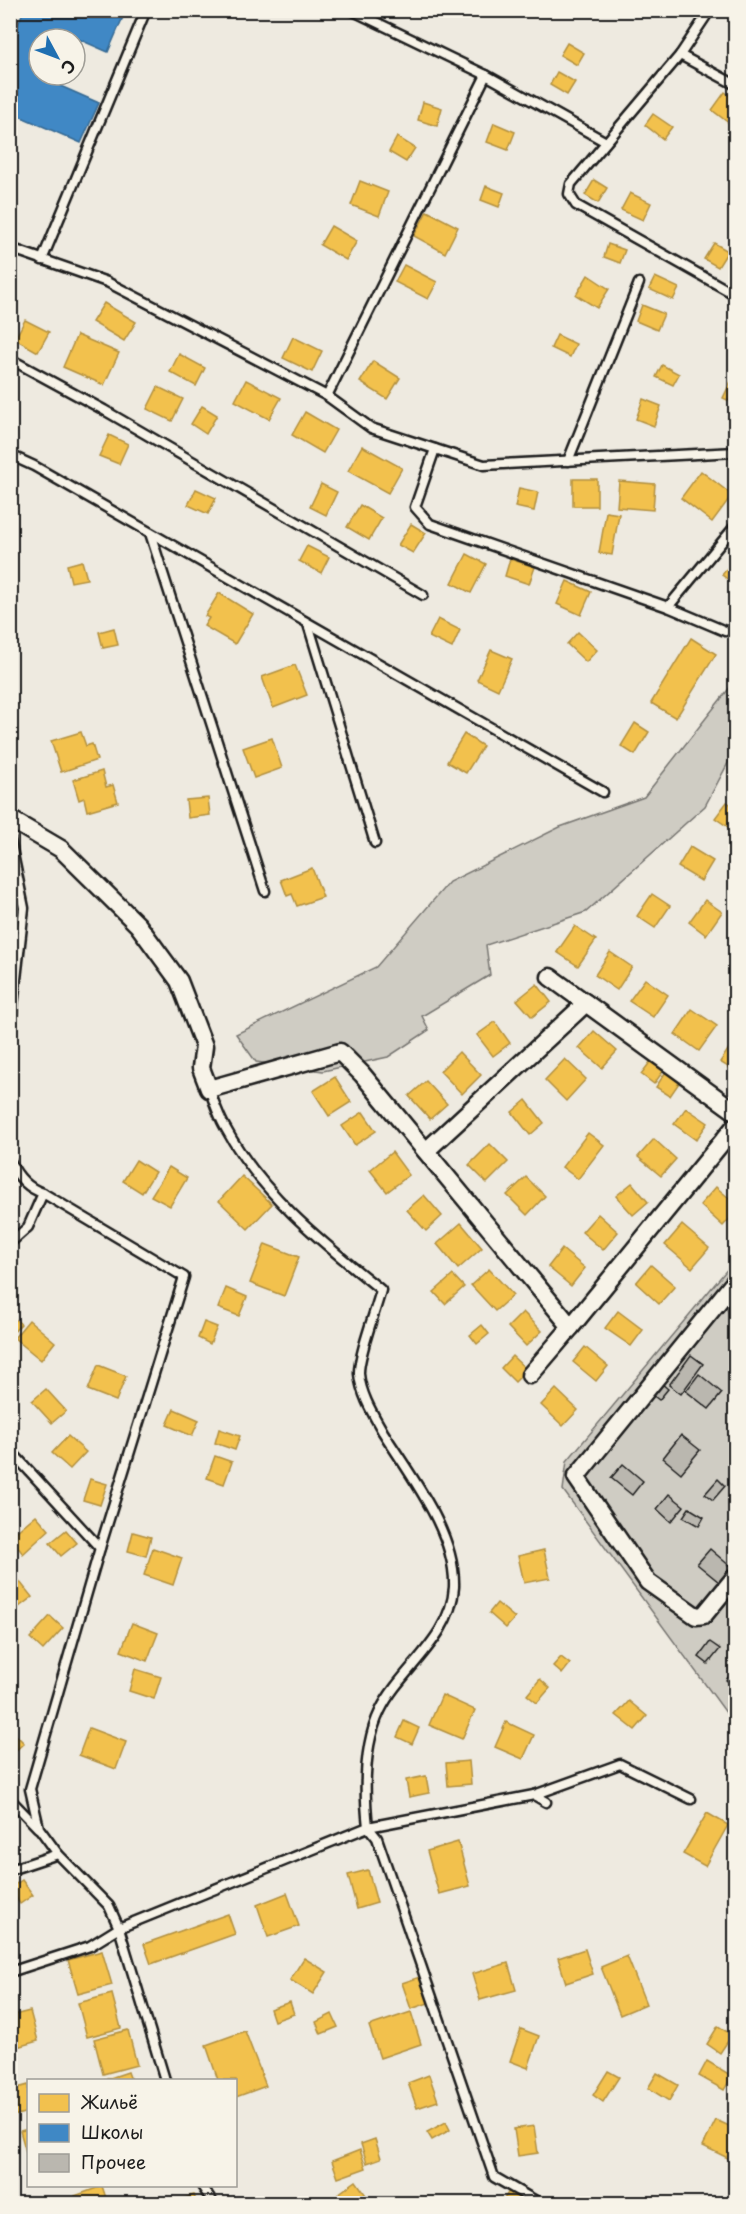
<svg xmlns="http://www.w3.org/2000/svg" width="746" height="2214" viewBox="0 0 746 2214" font-family="'Playpen Sans',sans-serif">
	<rect width="100%" height="100%" fill="#eeeae0"/>
	<filter id="ink" filterUnits="userSpaceOnUse"><feTurbulence type="fractalNoise" baseFrequency=".0167" numOctaves="2"/><feDisplacementMap in="SourceGraphic" scale="12" xChannelSelector="R" yChannelSelector="G"/><feConvolveMatrix kernelMatrix="1 2 1 2 8 2 1 2 1" color-interpolation-filters="sRGB"/></filter>
	<g filter="url(#ink)">
		<g fill="#cfccc3" stroke="#767470" stroke-width="1.5">
			<path d="M735 681V750L705 806 586 912 486 945 490 975 422 1016 429 1030 388 1057 323 1071 256 1062 236 1034 376 967 449 882 560 827 644 797Z"/>
			<path d="M735 1260V1725L563 1490 567 1461Z"/>
		</g>
		<g fill="#f2c14e" stroke="#b2903f" stroke-width="1.5">
			<path d="M567 43 584 53 577 65 560 55Z"/>
			<path d="M557 72 575 82 567 95 550 85Z"/>
			<path d="M725 92 736 100V117L730 124 712 110Z"/>
			<path d="M423 102 442 108 437 126 418 120Z"/>
			<path d="M653 114 672 127 663 139 645 125Z"/>
			<path d="M494 123 515 132 508 150 487 142Z"/>
			<path d="M397 137 415 148 406 162 389 152Z"/>
			<path d="M594 180 607 188 598 203 585 195Z"/>
			<path d="M360 181 388 192 379 216 351 205Z"/>
			<path d="M486 186 504 193 499 207 481 200Z"/>
			<path d="M630 193 651 203 643 220 621 210Z"/>
			<path d="M427 211 458 227 445 253 414 236Z"/>
			<path d="M331 226 357 241 346 260 320 245Z"/>
			<path d="M714 243 728 251 718 267 704 259Z"/>
			<path d="M608 244 625 250 620 263 604 257Z"/>
			<path d="M404 265 437 282 428 299 395 282Z"/>
			<path d="M588 275 609 289 597 308 576 295Z"/>
			<path d="M655 277 679 288 673 300 649 289Z"/>
			<path d="M104 303 136 322 124 341 92 322Z"/>
			<path d="M642 305 664 314 657 330 636 321Z"/>
			<path d="M25 320 49 332 38 352 15 339Z"/>
			<path d="M77 335 119 353 104 385 63 367Z"/>
			<path d="M557 335 576 344 570 357 551 348Z"/>
			<path d="M293 337 322 351 312 372 283 358Z"/>
			<path d="M179 354 205 368 196 386 170 372Z"/>
			<path d="M373 361 400 378 387 399 360 382Z"/>
			<path d="M662 365 679 374 673 385 656 377Z"/>
			<path d="M736 371V404L723 398Z"/>
			<path d="M246 380 281 398 269 419 235 401Z"/>
			<path d="M158 387 183 399 172 421 147 409Z"/>
			<path d="M643 399 661 406 654 426 636 419Z"/>
			<path d="M202 406 217 415 206 434 191 424Z"/>
			<path d="M305 412 336 430 323 453 292 435Z"/>
			<path d="M109 435 128 444 119 464 99 456Z"/>
			<path d="M362 446 402 468 388 493 348 471Z"/>
			<path d="M701 471 732 495 712 522 681 498Z"/>
			<rect x="573" y="479" width="24" height="27"/>
			<path d="M619 481 655 484 653 510 617 507Z"/>
			<path d="M321 484 337 492 326 515 310 507Z"/>
			<path d="M519 488 538 492 534 511 515 507Z"/>
			<path d="M196 489 216 498 208 514 188 505Z"/>
			<path d="M360 505 382 518 369 540 347 527Z"/>
			<path d="M606 512 619 514 612 555 599 553Z"/>
			<path d="M411 524 426 533 413 553 398 545Z"/>
			<path d="M307 546 329 557 321 573 299 561Z"/>
			<path d="M467 554 486 564 471 593 452 583Z"/>
			<path d="M735 558 736 559V585L722 575Z"/>
			<path d="M510 559 535 567 529 584 505 576Z"/>
			<path d="M82 561 87 579 71 582 67 565Z"/>
			<path d="M567 581 591 592 581 615 557 604Z"/>
			<path d="M219 593 253 614 235 644 204 626 209 618 205 616Z"/>
			<path d="M438 619 460 630 452 648 429 637Z"/>
			<path d="M114 628 118 645 103 648 99 632Z"/>
			<path d="M578 632 597 650 586 662 567 644Z"/>
			<path d="M691 638 716 654 676 718 651 703Z"/>
			<path d="M491 650 512 659 498 690 477 680Z"/>
			<path d="M295 665 307 695 273 708 262 677Z"/>
			<path d="M635 723 649 732 635 755 621 746Z"/>
			<path d="M81 732 86 746 92 744 97 760 61 772 51 741Z"/>
			<path d="M464 734 483 746 466 773 447 762Z"/>
			<path d="M272 738 282 768 254 778 243 748Z"/>
			<path d="M102 771 106 787 113 785 118 802 87 811 84 798 79 800 73 780Z"/>
			<path d="M208 798 210 815 188 818 186 800Z"/>
			<path d="M727 802 736 808 734 831 715 818Z"/>
			<path d="M690 847 713 861 701 881 678 867Z"/>
			<path d="M312 868 323 897 297 906 292 894 287 896 281 880Z"/>
			<path d="M652 894 670 906 655 928 637 916Z"/>
			<path d="M705 900 722 912 706 935 689 922Z"/>
			<path d="M575 926 596 940 578 966 557 952Z"/>
			<path d="M610 952 632 967 617 990 595 975Z"/>
			<path d="M645 979 668 995 653 1017 629 1001Z"/>
			<path d="M537 984 551 1002 532 1017 517 1000Z"/>
			<path d="M692 1009 717 1026 699 1051 675 1034Z"/>
			<path d="M495 1022 510 1043 493 1056 477 1035Z"/>
			<path d="M594 1031 617 1051 602 1068 579 1048Z"/>
			<path d="M736 1038V1072L720 1062Z"/>
			<path d="M459 1052 481 1075 462 1094 440 1071Z"/>
			<path d="M565 1059 586 1079 566 1101 545 1080Z"/>
			<path d="M651 1061 664 1070 654 1084 641 1074Z"/>
			<path d="M667 1070 681 1080 670 1096 656 1087Z"/>
			<path d="M335 1077 351 1102 329 1116 313 1091Z"/>
			<path d="M426 1081 447 1104 430 1119 409 1096Z"/>
			<path d="M526 1100 544 1123 530 1135 512 1112Z"/>
			<path d="M686 1108 708 1123 696 1140 674 1124Z"/>
			<path d="M363 1112 376 1131 355 1145 342 1126Z"/>
			<path d="M588 1133 604 1145 578 1179 562 1167Z"/>
			<path d="M654 1139 676 1159 661 1176 638 1157Z"/>
			<path d="M490 1144 508 1162 487 1183 469 1165Z"/>
			<path d="M392 1152 409 1175 387 1192 370 1170Z"/>
			<path d="M136 1160 155 1172 142 1193 123 1181Z"/>
			<path d="M169 1167 187 1178 170 1206 151 1196Z"/>
			<path d="M242 1176 272 1204 248 1229 219 1201Z"/>
			<path d="M526 1177 545 1196 527 1215 507 1195Z"/>
			<path d="M632 1183 648 1202 633 1215 616 1196Z"/>
			<path d="M716 1187 736 1204V1212L723 1226 700 1205Z"/>
			<path d="M424 1195 442 1216 426 1231 407 1210Z"/>
			<path d="M598 1214 618 1232 603 1250 582 1232Z"/>
			<path d="M461 1223 482 1248 458 1269 437 1244Z"/>
			<path d="M682 1225 709 1248 692 1268 665 1245Z"/>
			<path d="M265 1244 299 1257 284 1296 250 1283Z"/>
			<path d="M562 1249 585 1268 571 1286 548 1267Z"/>
			<path d="M651 1265 675 1286 659 1304 636 1283Z"/>
			<path d="M489 1269 513 1295 495 1311 471 1285Z"/>
			<path d="M453 1275 464 1287 445 1304 434 1292Z"/>
			<path d="M226 1288 247 1297 239 1316 218 1308Z"/>
			<path d="M618 1311 643 1330 631 1346 605 1328Z"/>
			<path d="M523 1312 542 1331 526 1346 508 1327Z"/>
			<path d="M10 1315 21 1324 10 1336Z"/>
			<path d="M29 1320 55 1342 41 1360 14 1338Z"/>
			<path d="M204 1322 217 1327 210 1344 198 1338Z"/>
			<path d="M482 1325 489 1334 477 1344 470 1335Z"/>
			<path d="M585 1347 608 1366 596 1381 573 1362Z"/>
			<path d="M512 1356 527 1370 515 1382 501 1368Z"/>
			<path d="M98 1365 126 1376 116 1401 88 1390Z"/>
			<path d="M46 1389 66 1411 52 1423 32 1401Z"/>
			<path d="M556 1389 578 1410 563 1426 541 1405Z"/>
			<path d="M174 1409 199 1420 192 1436 167 1425Z"/>
			<path d="M219 1429 240 1436 235 1450 215 1443Z"/>
			<path d="M68 1436 86 1452 70 1469 52 1453Z"/>
			<path d="M215 1456 232 1462 224 1484 207 1478Z"/>
			<path d="M90 1479 107 1484 100 1505 83 1500Z"/>
			<path d="M36 1515 49 1530 23 1554 10 1537Z"/>
			<path d="M66 1530 77 1543 61 1556 50 1543Z"/>
			<path d="M133 1532 151 1537 146 1556 128 1551Z"/>
			<path d="M153 1548 182 1558 173 1585 144 1575Z"/>
			<path d="M544 1550 550 1578 524 1583 518 1556Z"/>
			<path d="M16 1577 32 1597 15 1610 10 1604V1581Z"/>
			<path d="M497 1603 515 1618 506 1628 489 1613Z"/>
			<path d="M50 1616 63 1628 43 1650 30 1638Z"/>
			<path d="M132 1623 158 1633 147 1661 121 1651Z"/>
			<path d="M561 1657 570 1664 562 1674 553 1666Z"/>
			<path d="M135 1669 161 1677 154 1699 129 1691Z"/>
			<path d="M540 1679 550 1688 537 1703 527 1695Z"/>
			<path d="M442 1695 475 1710 462 1739 429 1725Z"/>
			<path d="M629 1701 647 1716 635 1730 616 1715Z"/>
			<path d="M404 1721 419 1728 412 1744 397 1737Z"/>
			<path d="M506 1722 534 1735 523 1759 495 1747Z"/>
			<path d="M89 1728 126 1742 116 1769 79 1755Z"/>
			<path d="M10 1729 24 1743 10 1756Z"/>
			<path d="M469 1761 471 1784 448 1786 446 1763Z"/>
			<path d="M426 1776 429 1793 409 1797 406 1780Z"/>
			<path d="M707 1813 728 1825 705 1866 683 1854Z"/>
			<path d="M458 1842 470 1886 439 1894 427 1851Z"/>
			<path d="M368 1870 377 1903 357 1909 348 1875Z"/>
			<path d="M22 1880 33 1895 20 1904 10 1888Z"/>
			<path d="M287 1893 299 1926 268 1937 257 1905Z"/>
			<path d="M228 1914 235 1934 151 1964 144 1944Z"/>
			<path d="M585 1949 593 1974 566 1983 558 1958Z"/>
			<path d="M102 1951 112 1985 78 1994 68 1960Z"/>
			<path d="M627 1956 646 2004 620 2015 601 1967Z"/>
			<path d="M304 1958 327 1972 313 1994 290 1980Z"/>
			<path d="M508 1963 516 1990 480 2000 472 1974Z"/>
			<path d="M426 1975 434 2001 411 2009 402 1983Z"/>
			<path d="M112 1994 121 2028 87 2037 78 2003Z"/>
			<path d="M290 2002 294 2014 274 2021 270 2009Z"/>
			<path d="M30 2011 38 2041 10 2049V2016Z"/>
			<path d="M411 2012 421 2044 380 2058 369 2026Z"/>
			<path d="M332 2014 338 2027 321 2034 316 2022Z"/>
			<path d="M718 2026 732 2035 720 2053 707 2044Z"/>
			<path d="M521 2029 539 2036 528 2068 510 2061Z"/>
			<path d="M128 2030 137 2065 103 2074 94 2039Z"/>
			<path d="M245 2031 266 2086 236 2097V2080H218L206 2045Z"/>
			<path d="M707 2061 732 2076 724 2090 699 2076Z"/>
			<path d="M608 2071 619 2077 603 2102 593 2095Z"/>
			<path d="M128 2072 131 2080H104Z"/>
			<path d="M657 2073 678 2085 669 2101 648 2088Z"/>
			<path d="M429 2075 438 2101 417 2108 408 2083Z"/>
			<path d="M28 2085V2112L13 2116 10 2090Z"/>
			<path d="M716 2120 736 2129V2162L703 2146Z"/>
			<path d="M446 2122 450 2130 432 2140 427 2132Z"/>
			<path d="M534 2126 538 2153 518 2156 514 2129Z"/>
			<path d="M28 2129V2159L20 2131Z"/>
			<path d="M375 2139 381 2158 367 2163 361 2144Z"/>
			<path d="M360 2150 366 2168 338 2178 332 2161Z"/>
			<path d="M356 2181 368 2198 361 2204H345L338 2194Z"/>
			<path d="M102 2186 108 2204H78L75 2196Z"/>
			<path d="M509 2191 522 2200 520 2204H501Z"/>
			<path d="M194 2195 197 2204H169V2203Z"/>
		</g>
		<path fill="#3f88c5" stroke="#346892" stroke-width="1.5" d="M24 10H126L108 52 60 31 57 39H39L40 77 99 103 81 143 10 112V42Z"/>
		<g fill="#bab7af" stroke="#1c1c1c" stroke-width="1.5">
			<path d="M736 1298V1315L728 1309Z"/>
			<path d="M691 1355 703 1364 681 1394 669 1385Z"/>
			<path d="M699 1374 722 1393 709 1409 686 1391Z"/>
			<path d="M661 1383 668 1389 659 1400 651 1394Z"/>
			<path d="M681 1435 700 1450 681 1473 663 1458Z"/>
			<path d="M623 1464 643 1481 632 1495 611 1478Z"/>
			<path d="M718 1479 725 1486 713 1500 705 1494Z"/>
			<path d="M669 1494 684 1506 671 1522 657 1509Z"/>
			<path d="M689 1508 704 1517 699 1526 683 1517Z"/>
			<path d="M710 1549 731 1567 719 1582 697 1564Z"/>
			<path d="M710 1642 720 1649 708 1664 699 1657Z"/>
			<path d="M736 1668V1688L726 1680Z"/>
		</g>
		<g fill="none" stroke-linecap="round" stroke-linejoin="round">
			<defs>
				<g id="service">
					<path d="M351 10 486 75 606 142"/>
					<path d="M710 10 680 55 571 184 569 194 576 205 736 295"/>
					<path d="M680 55 736 85"/>
					<path d="M10 248 107 282 327 396 371 428 484 465 736 452"/>
					<path d="M42 260 146 10"/>
					<path d="M10 359 104 410 423 595"/>
					<path d="M327 396 486 75"/>
					<path d="M435 449 415 507 430 524 668 607"/>
					<path d="M10 455 34 466 603 792"/>
					<path d="M568 461 639 283"/>
					<path d="M150 533 265 891"/>
					<path d="M308 624 375 843"/>
					<path d="M725 631 668 607 736 525"/>
					<path d="M10 839 24 908 10 1033"/>
					<path d="M10 1161C17 1176 27 1188 43 1193L184 1277 100 1548 30 1789 39 1828 58 1854 109 1906 119 1928 165 2080"/>
					<path d="M10 1243 28 1227 43 1193"/>
					<path d="M10 1450 100 1548"/>
					<path d="M534 1795 620 1764 691 1799"/>
					<path d="M10 1799 38 1828"/>
					<path d="M368 1827 377 1838 494 2177 541 2204"/>
					<path d="M368 1827 534 1795 546 1802"/>
					<path d="M10 1870 58 1854"/>
					<path d="M10 1972 90 1946 119 1928 368 1827C364 1790 363 1746 380 1711 401 1668 451 1639 454 1587 456 1533 411 1477 383 1432 373 1414 361 1395 359 1374 358 1356 376 1310 381 1290 323 1243 261 1194 225 1127 218 1115 214 1101 209 1089"/>
					<path d="M202 2186 214 2204"/>
				</g>
				<g id="minor">
					<path d="M10 819 61 849 138 925 179 981 204 1046 201 1068 209 1089 340 1052 362 1074 571 1327 736 1125"/>
					<path d="M550 977 736 1112"/>
					<path d="M426 1151 586 1003"/>
					<path d="M736 1280 576 1477 648 1582 696 1616 704 1615 736 1576"/>
					<path d="M530 1375 571 1327"/>
				</g>
			</defs>
			<use href="#service" stroke="#1c1c1c" stroke-width="13"/>
			<use href="#minor" stroke="#1c1c1c" stroke-width="21"/>
			<use href="#service" stroke="#f7f3e8" stroke-width="8"/>
			<use href="#minor" stroke="#f7f3e8" stroke-width="16"/>
		</g>
	</g>
	<rect width="746" height="2214" fill="none" stroke="#f7f3e8" stroke-width="36"/>
	<rect x="18" y="18" width="710" height="2178" fill="none" stroke="#1c1c1c" stroke-width="2" filter="url(#ink)"/>
	<rect x="27" y="2079" width="210" height="108" fill="#f7f3e8" stroke="#9f9d96" stroke-width="1.5"/>
	<rect x="39" y="2094" width="30" height="18" fill="#f2c14e" stroke="#9f9d96" stroke-width="1.5"/>
	<text x="81" y="2109" font-size="18" fill="#1c1c1c">Жильё</text>
	<rect x="39" y="2124" width="30" height="18" fill="#3f88c5" stroke="#9f9d96" stroke-width="1.5"/>
	<text x="81" y="2139" font-size="18" fill="#1c1c1c">Школы</text>
	<rect x="39" y="2154" width="30" height="18" fill="#bab7af" stroke="#9f9d96" stroke-width="1.5"/>
	<text x="81" y="2169" font-size="18" fill="#1c1c1c">Прочее</text>
	<g transform="translate(57 57) rotate(131)"><circle r="28" fill="#f7f3e8" stroke="#9f9d96" stroke-width="1.5"/>
	<path d="M0-4.5L10 22L0 15L-10 22Z" fill="#1f6fb2"/>
	<text y="-9" font-size="16" font-weight="bold" text-anchor="middle" fill="#1c1c1c">С</text>
	</g>
</svg>
